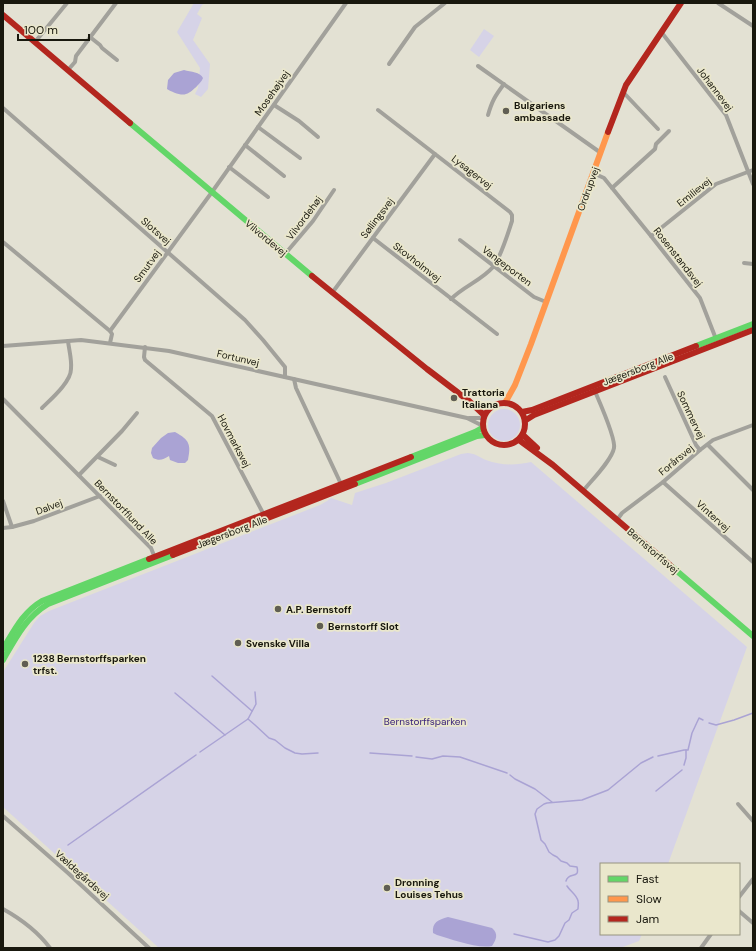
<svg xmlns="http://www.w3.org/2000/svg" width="756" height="951" viewBox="0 0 756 951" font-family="'DM Sans',sans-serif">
	<rect width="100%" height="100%" fill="#e3e1d3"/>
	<g fill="#d6d3e7">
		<path d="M194 3H205L202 5 197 14 202 18 193 40 210 64 208 89 201 97 195 94 198 88 200 68 177 32Z"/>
		<path d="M484 29 494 36 479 57 470 50Z"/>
		<circle cx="504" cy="425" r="16"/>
		<path d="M468 453C476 454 479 457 486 460 501 466 517 465 531 462L747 647 668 864H601V934H642L639 941 620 948H159L3 807V672L34 623 40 616 49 611 320 505 327 501 331 498 352 505 355 493 386 483 461 454Z"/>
	</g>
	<g fill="#aaa3d4">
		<path d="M184 70C191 72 200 72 203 78 202 82 191 93 186 94 181 96 172 92 167 89L168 80 174 73Z"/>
		<path d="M175 432C190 440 191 445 188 460L185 463H178L170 460 169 456C163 460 159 461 153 458L151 453 152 448 161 438 168 433Z"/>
		<path d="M448 917 492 928C499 934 496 940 492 946 477 949 451 939 437 935L433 933C432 922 438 920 448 917Z"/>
	</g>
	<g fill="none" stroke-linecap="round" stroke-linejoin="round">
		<g stroke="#aaa3d4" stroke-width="1.5">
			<path d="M212 676 252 711"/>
			<path d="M175 693 225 735"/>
			<path d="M248 719 255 725 269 738 275 740 285 748 295 753 302 754 318 753"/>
			<path d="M709 723 716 725 734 720 753 713"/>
			<path d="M200 752 248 719 256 704 255 692"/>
			<path d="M370 753 412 756"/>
			<path d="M658 756 684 750H688L692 733 699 718 703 720"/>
			<path d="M416 757 432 759 443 756 460 757 507 773"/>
			<path d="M684 765 686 758V750"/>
			<path d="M510 775 515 779 535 789 552 802"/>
			<path d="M656 791 682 770"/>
			<path d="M68 845 196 755"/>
			<path d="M566 881C569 871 580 880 577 867L570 866 567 863 561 861 557 857 553 855 549 852 545 844 541 840 535 814 537 809 544 804 547 803 582 800 608 790 641 763 653 757"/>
			<path d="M514 934 548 942 555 940 559 936 565 923 569 920 572 913 578 909C578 906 579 904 578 901 577 895 570 891 567 886"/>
		</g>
		<g stroke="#a2a19b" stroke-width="4">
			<path d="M718 3 753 26"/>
			<path d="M662 33 726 115 753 184"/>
			<path d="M90 37 100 45 102 48 117 60"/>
			<path d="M35 42 67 3"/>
			<path d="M389 64 415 27 445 3"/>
			<path d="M478 66 601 153"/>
			<path d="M68 70 75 62 76 56 116 3"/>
			<path d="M623 92 658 129"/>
			<path d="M274 105 299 121 318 137"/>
			<path d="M3 108 245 320 263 340 285 367V377"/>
			<path d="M378 110 510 212 512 215V221C508 233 501 257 493 267 482 280 464 286 451 299"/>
			<path d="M488 115C492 101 495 96 504 84"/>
			<path d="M258 127 300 158"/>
			<path d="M245 145 284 176"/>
			<path d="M229 167 268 197"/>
			<path d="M593 173 604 178 651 236 700 298 716 339"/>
			<path d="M612 188 655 149 656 144 669 131"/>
			<path d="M651 236 716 184 753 170"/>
			<path d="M373 238 497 334"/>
			<path d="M460 240 534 297 546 302"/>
			<path d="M3 242 110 331 112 334 110 343"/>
			<path d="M285 254 313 221 334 190"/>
			<path d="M744 263 753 264"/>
			<path d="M332 293 435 154"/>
			<path d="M110 331 212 192 346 3"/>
			<path d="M3 346 81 340 169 351 467 418 481 425"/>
			<path d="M145 347 144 357 145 360 212 416 264 515"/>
			<path d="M665 377 696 445 700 450"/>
			<path d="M294 379 296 388 341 484"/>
			<path d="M3 399 151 548 155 558"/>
			<path d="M42 408C51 399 71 382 71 369 72 360 69 350 68 341"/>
			<path d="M469 418H483"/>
			<path d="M708 445 753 490"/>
			<path d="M98 457 115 465"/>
			<path d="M79 475 122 431 137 413"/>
			<path d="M663 482 753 562"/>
			<path d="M583 491C591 481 612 460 614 448 616 438 599 401 594 389"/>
			<path d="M3 501 12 527"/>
			<path d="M617 520 622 513 663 482 700 450 713 440 753 425"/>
			<path d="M3 528 12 527 34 521 100 496"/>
			<path d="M738 804 753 821"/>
			<path d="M3 816 68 873 149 948"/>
			<path d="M739 897 753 879"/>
			<path d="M3 909C21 919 38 932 50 948"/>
			<path d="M739 911 753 923"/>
			<path d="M701 948 711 934"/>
		</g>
		<g stroke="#63d668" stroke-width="6">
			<path d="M130 123 312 276"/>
			<path d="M696 346 753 324"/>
			<path d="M411 457 475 432 482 428"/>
			<path d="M355 484 477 436 485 435"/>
			<path d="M671 566 753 636"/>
			<path d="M3 649C14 631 23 612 42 601L149 559"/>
			<path d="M3 660C15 639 26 617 48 604L173 555"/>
		</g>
		<path stroke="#ff974d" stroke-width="6" d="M505 403 515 385 531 344 608 132"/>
		<g stroke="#b3261e" stroke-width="6">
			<path d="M3 15 130 123"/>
			<path d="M608 132 626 85 681 3"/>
			<path d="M312 276 427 369 469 401 484 415"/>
			<circle cx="504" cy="424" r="21"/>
			<path d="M522 412 532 410 696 346"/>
			<path d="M526 420 534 415 753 330"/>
			<path d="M523 435 537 448"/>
			<path d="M519 440 553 465 671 566"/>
			<path d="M173 555 355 484"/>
			<path d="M149 559 411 457"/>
		</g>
	</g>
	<g fill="#605e53" stroke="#eae7cc" stroke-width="1.5">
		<circle cx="506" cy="111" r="4"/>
		<circle cx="454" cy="398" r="4"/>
		<circle cx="278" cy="609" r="4"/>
		<circle cx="320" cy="626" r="4"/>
		<circle cx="238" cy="643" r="4"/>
		<circle cx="25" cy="664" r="4"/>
		<circle cx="387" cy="888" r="4"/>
	</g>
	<g text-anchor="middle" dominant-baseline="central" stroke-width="3.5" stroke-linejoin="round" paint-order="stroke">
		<g font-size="10" fill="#19180e" stroke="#eae7cc">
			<text transform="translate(715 89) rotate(53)">Johannevej</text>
			<text transform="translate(272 93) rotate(-55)">Mosehøjvej</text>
			<text transform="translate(472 172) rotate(38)">Lysagervej</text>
			<text transform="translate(588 189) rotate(-70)">Ordrupvej</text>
			<text transform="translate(694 192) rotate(-38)">Emilievej</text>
			<text transform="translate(304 218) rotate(-53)">Vilvordehøj</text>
			<text transform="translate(377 218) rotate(-53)">Søllingsvej</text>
			<text transform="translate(156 231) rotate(41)">Slotsvej</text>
			<text transform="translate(266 238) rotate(40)">Vilvordevej</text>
			<text transform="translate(678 257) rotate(52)">Rosenstandsvej</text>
			<text transform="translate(417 262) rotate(38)">Skovholmvej</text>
			<text transform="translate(147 266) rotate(-54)">Smutvej</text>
			<text transform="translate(507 266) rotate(37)">Vangeporten</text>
			<text transform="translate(238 358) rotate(13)">Fortunvej</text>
			<text transform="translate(638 369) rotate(-21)">Jægersborg Alle</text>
			<text transform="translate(691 415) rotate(65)">Sommervej</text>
			<text transform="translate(234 441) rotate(62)">Hovmarksvej</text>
			<text transform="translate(676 460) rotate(-40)">Forårsvej</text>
			<text transform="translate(49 507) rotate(-20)">Dalvej</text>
			<text transform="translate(126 512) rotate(46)">Bernstorfflund Alle</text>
			<text transform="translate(713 516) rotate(42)">Vintervej</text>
			<text transform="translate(232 532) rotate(-21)">Jægersborg Alle</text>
			<text transform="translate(653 551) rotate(41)">Bernstorffsvej</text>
			<text transform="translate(82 875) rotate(42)">Vældegårdsvej</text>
		</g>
		<g font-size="10" font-weight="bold" fill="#19180e" stroke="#eae7cc" text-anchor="start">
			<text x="514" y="105">Bulgariens<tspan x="514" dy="12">ambassade</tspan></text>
			<text x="462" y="392">Trattoria<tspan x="462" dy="12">Italiana</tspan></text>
			<text x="286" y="609">A.P. Bernstoff</text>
			<text x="328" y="626">Bernstorff Slot</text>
			<text x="246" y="643">Svenske Villa</text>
			<text x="33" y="658">1238 Bernstorffsparken<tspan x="33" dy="12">trfst.</tspan></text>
			<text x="395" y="882">Dronning<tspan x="395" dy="12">Louises Tehus</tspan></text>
		</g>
		<g font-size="10" fill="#39227a" stroke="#eae7cc">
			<text x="425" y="721">Bernstorffsparken</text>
		</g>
	</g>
	<rect width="756" height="951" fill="none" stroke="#19180e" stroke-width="8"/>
	<rect x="600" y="863" width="140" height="72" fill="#eae7cc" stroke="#969480"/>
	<rect x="608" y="876" width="20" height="6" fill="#63d668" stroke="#969480"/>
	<text x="636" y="883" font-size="12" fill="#19180e">Fast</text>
	<rect x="608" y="896" width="20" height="6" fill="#ff974d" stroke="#969480"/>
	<text x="636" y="903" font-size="12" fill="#19180e">Slow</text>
	<rect x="608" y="916" width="20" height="6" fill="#b3261e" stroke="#969480"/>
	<text x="636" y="923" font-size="12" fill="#19180e">Jam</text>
	<path d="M18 34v6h71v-6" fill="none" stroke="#19180e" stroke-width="2"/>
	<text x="24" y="34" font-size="12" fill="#19180e" stroke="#eae7cc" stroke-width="3" paint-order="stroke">100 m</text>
</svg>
